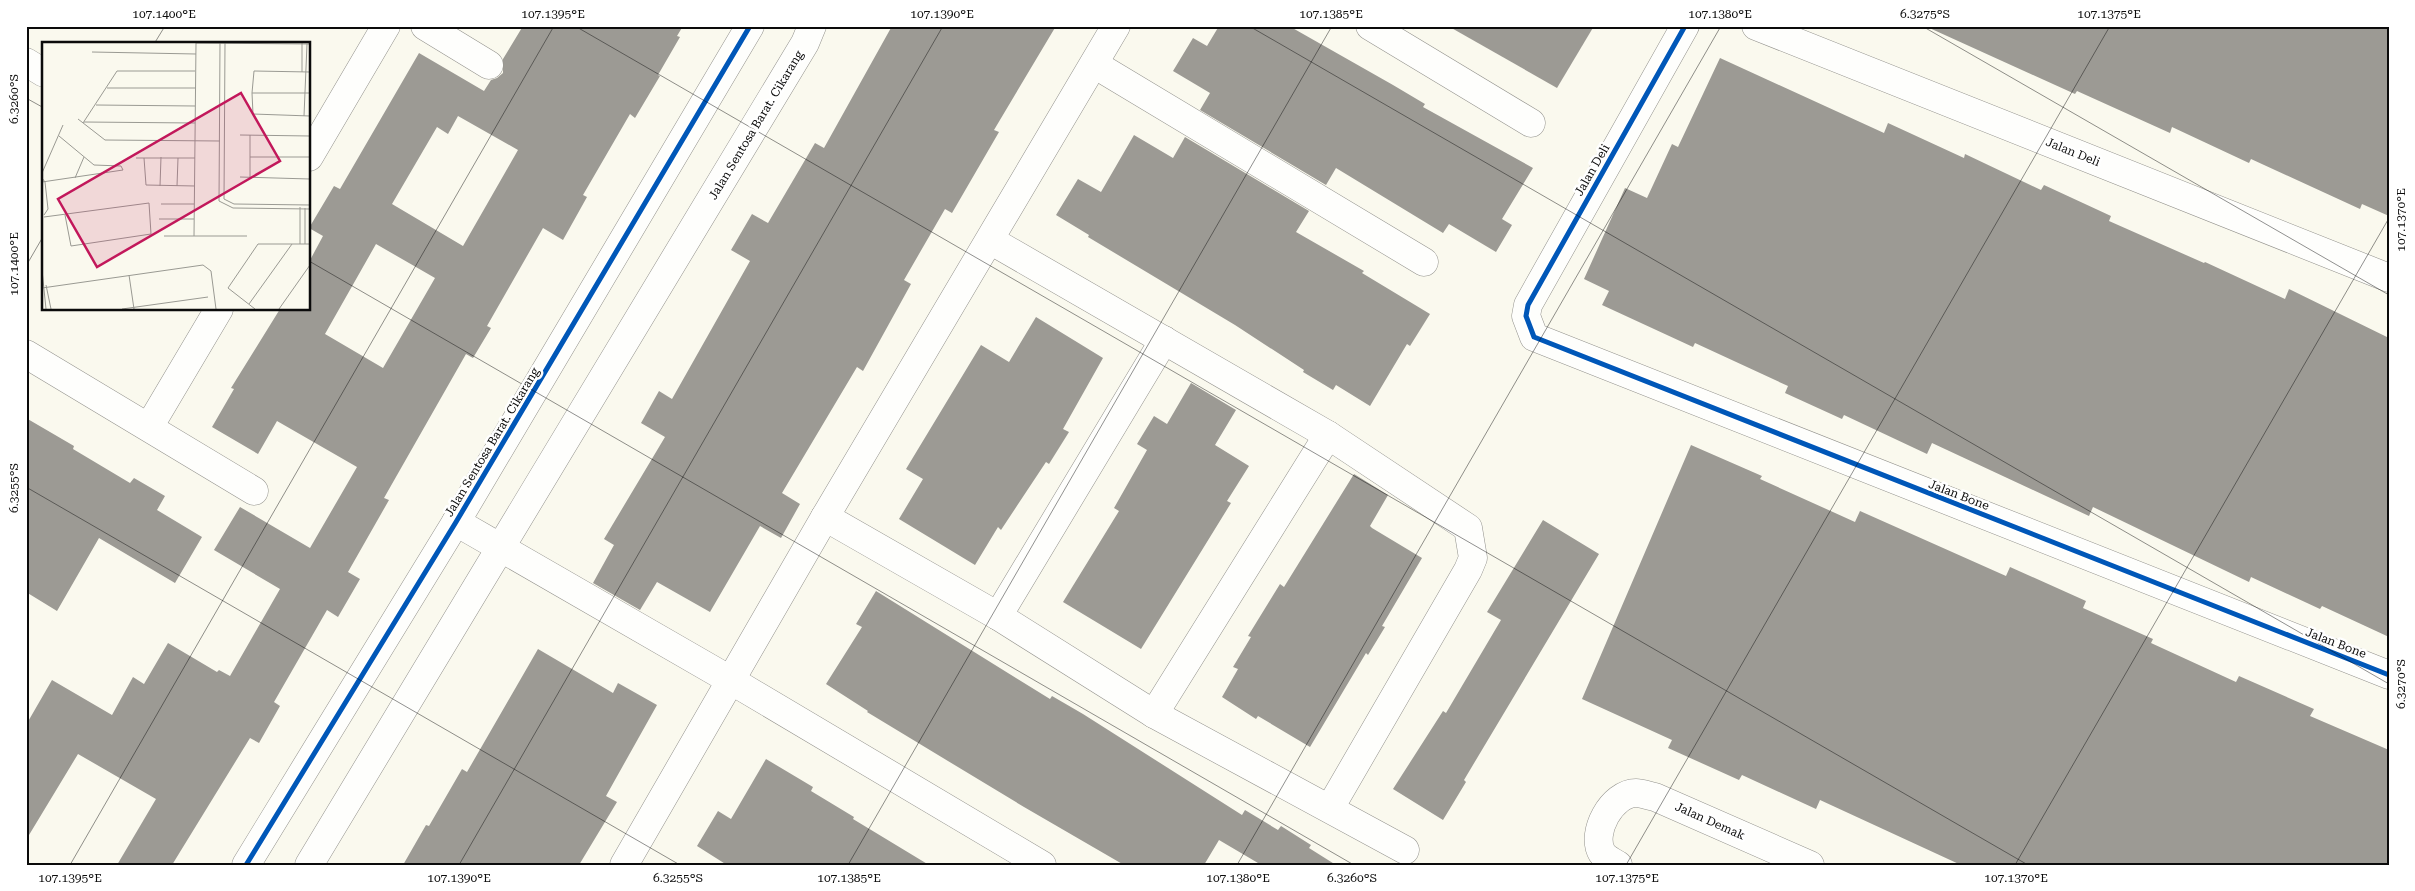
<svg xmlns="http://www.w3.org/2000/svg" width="2415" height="891" viewBox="0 0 2415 891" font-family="'Roboto Serif',serif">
	<rect width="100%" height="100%" fill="#faf9ee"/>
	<g fill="#9c9a94" fill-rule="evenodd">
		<path d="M523 26H683L677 36 680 37 658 75 660 76 635 118 630 114 583 195 587 197 563 240 543 228 487 326 491 328 473 358 466 354 384 498 389 500 348 572 360 579 338 617 327 610 274 702 280 706 259 743 250 738 172 865H117L156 799 78 754 26 840V725L52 680 112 715 133 677 144 684 168 643 217 672 219 670 230 676 280 589 214 550 240 507 310 548 357 467 277 421 258 454 212 427 234 389 231 388 280 309H309V262L323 236 309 228 334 186 340 189 419 53 484 91 491 80 497 78 503 73V59ZM458 116 518 150 463 246 392 204 437 127 448 134ZM376 244 435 278 383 368 325 334Z"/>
		<path d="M892 26H1056L994 130 999 132 952 213 945 209 904 280 911 284 863 371 857 367 782 493 800 504 781 538 760 526 710 612 657 582 640 610 593 583 614 545 604 539 665 437 641 423 659 391 672 399 750 261 731 250 752 214 768 223 815 143 824 148Z"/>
		<path d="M1219 26H1289L1393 85 1425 104 1423 107 1533 168 1502 219 1512 225 1496 252 1449 224 1443 233 1336 168 1326 185 1200 110 1210 93 1173 71 1193 38 1207 46Z"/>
		<path d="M1448 26H1594L1557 88Z"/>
		<path d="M1925 26H2389V216L2362 204 2360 209 2251 159 2249 163 2172 127 2170 133 2077 91 2075 94Z"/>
		<path d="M1720 58 1884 133 1888 123 1964 158 1965 154 2041 190 2044 185 2111 216 2109 221 2204 263 2205 262 2285 299 2289 289 2389 338V637L2322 606 2320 609 2251 577 2249 582 2093 507 2089 516 1932 443 1927 454 1844 415 1842 419 1785 393 1788 386 1695 343 1693 347 1602 305 1609 291 1584 279 1625 188 1647 198 1672 144 1678 147Z"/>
		<path d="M1134 135 1173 158 1185 137 1309 211 1296 232 1364 271 1362 273 1430 314 1410 346 1407 344 1370 406 1336 385 1333 390 1303 372 1304 370 1235 325 1088 237 1089 235 1056 215 1078 179 1101 192Z"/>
		<path d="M1036 317 1103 358 1063 429 1069 432 1049 464 1046 462 1001 530 998 527 975 565 899 519 923 479 906 469 981 345 1009 362Z"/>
		<path d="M1191 383 1236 410 1215 445 1249 466 1227 501 1231 503 1141 649 1063 602 1119 511 1114 508 1147 450 1137 444 1154 416 1167 424Z"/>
		<path d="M26 418 74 446 73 449 130 483 134 478 165 496 157 510 202 537 175 583 99 538 57 611 26 592Z"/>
		<path d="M1691 445 1762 476 1760 479 1855 522 1860 511 2006 576 2010 567 2086 601 2083 608 2153 639 2151 643 2236 682 2239 676 2314 709 2310 716 2389 750V865H1961L1820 800 1816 809 1742 775 1739 780 1668 748 1672 740 1582 699Z"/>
		<path d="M1354 474 1388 495 1370 526 1372 528 1422 558 1382 626 1385 627 1368 655 1366 653 1310 747 1258 716 1256 719 1222 697 1238 669 1233 667 1251 637 1248 636 1280 584 1284 587Z"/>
		<path d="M1543 520 1599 554 1464 780 1466 782 1443 820 1393 789 1443 711 1446 713 1501 620 1487 612Z"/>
		<path d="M876 591 1050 699 1052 696 1083 714 1242 815 1245 810 1278 830 1281 826 1311 845 1309 848 1336 865H1257L1258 863 1219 840 1204 865H1124L1024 807 867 712 868 711 826 684 862 627 856 624Z"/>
		<path d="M538 649 613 693 618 683 657 705 606 796 617 802 579 865H403L426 825 429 826 462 769 467 772Z"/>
		<path d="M766 759 813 787 811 791 854 817 853 819 929 865H727L697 846 718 811 731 819Z"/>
	</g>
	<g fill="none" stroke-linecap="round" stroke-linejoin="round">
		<defs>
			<g id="minor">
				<path d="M425 26 489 65"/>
				<path d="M1370 26 1531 123"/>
				<path d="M1685 26 1528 305 1526 316 1534 337 2389 675"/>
				<path d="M1756 26 2389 278"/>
				<path d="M26 62 44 73"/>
				<path d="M1094 64 1424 262"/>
				<path d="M309 157 386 26"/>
				<path d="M990 240 1328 435 1468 528 1473 558 1468 570 1330 808"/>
				<path d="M26 354 254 491"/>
				<path d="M149 427 219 309"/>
				<path d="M825 517 998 616 1154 714 1405 850"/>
				<path d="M456 522 732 681 1042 865"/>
				<path d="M998 616 1164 340"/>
				<path d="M1154 714 1328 435"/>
				<path d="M246 865 456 522 750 26"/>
				<path d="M309 865 805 43 812 26"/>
				<path d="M624 865 825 517 1116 26"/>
				<path d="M1618 865C1613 862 1605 858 1602 853 1590 833 1612 793 1636 793 1642 793 1649 796 1655 797L1810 865"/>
			</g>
		</defs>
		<use href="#minor" stroke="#93928d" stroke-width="29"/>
		<use href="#minor" stroke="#fefefc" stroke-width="28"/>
		<defs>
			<g id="cycleway">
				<path d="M1685 26 1528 305 1526 316 1534 337 2389 675"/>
				<path d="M246 865 456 522 750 26"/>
			</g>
		</defs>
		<use href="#cycleway" stroke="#fff" stroke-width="8"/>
		<use href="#cycleway" stroke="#0057b8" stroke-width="5"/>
	</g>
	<path fill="none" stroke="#0b0b0b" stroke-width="1" stroke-opacity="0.45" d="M575 26 2028 865M1249 26 2389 684M1922 26 2389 295M154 44 165 26M26 98 44 108M309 261 1354 865M26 266 44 235M26 487 680 865M70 865 554 26M459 865 943 26M848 865 1332 26M1237 865 1721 26M1626 865 2110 26M2015 865 2389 218"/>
	<g text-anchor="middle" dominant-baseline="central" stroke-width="5" stroke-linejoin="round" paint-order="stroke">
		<g font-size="12" fill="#0b0b0b" stroke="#fff">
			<text transform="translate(756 125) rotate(-59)">Jalan Sentosa Barat. Cikarang</text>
			<text transform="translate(2073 152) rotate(22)">Jalan Deli</text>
			<text transform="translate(1592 170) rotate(-60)">Jalan Deli</text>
			<text transform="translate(492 442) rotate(-59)">Jalan Sentosa Barat. Cikarang</text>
			<text transform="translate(1959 495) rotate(21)">Jalan Bone</text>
			<text transform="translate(2336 643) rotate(21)">Jalan Bone</text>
			<text transform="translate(1710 821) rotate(24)">Jalan Demak</text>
		</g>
	</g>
	<g transform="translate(42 42)">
		<rect width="268" height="268" fill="#faf9ee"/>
		<path fill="none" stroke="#9a9a93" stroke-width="1" d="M178 1 177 159 191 166 268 167M183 1 182 157 192 162 268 163M50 10 154 12M260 30V1M268 30 212 29 210 51 211 72 268 74M65 46H154M210 51H268M54 63 153 64M262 74 265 2M36 77 63 98 178 99M42 80 153 81M41 81 75 29H153M198 93 268 94M208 115H268M94 116H153M102 116 104 143 153 144M0 131 21 83M198 135 268 137M0 136 3 140 6 167 2 173M33 136 42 115M208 136V93M0 140 81 128 79 124 52 123 17 94M118 144 119 115M135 144 136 116M119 162H152M2 175 107 161 109 192 29 204 23 173M117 177H152M122 194H205M152 194 154 1 268 2M258 202V165M263 202V166M0 228 4 267M87 233 92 267M4 243 9 267M0 246 161 223 169 229 174 267M207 262 250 202M80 267 166 255M213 267 186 246 216 202H268M237 267 268 223"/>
		<path fill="#c2185b" fill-opacity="0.15" stroke="#c2185b" stroke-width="2.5" d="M199 51 238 119 55 225 16 157Z"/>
		<rect width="268" height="268" fill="none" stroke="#0b0b0b" stroke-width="2.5"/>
	</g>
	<rect width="2415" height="891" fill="none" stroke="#ffffff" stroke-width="55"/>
	<rect x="28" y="28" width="2360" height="836" fill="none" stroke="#0b0b0b" stroke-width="2"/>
	<g font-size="12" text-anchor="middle" fill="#0b0b0b">
		<text x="164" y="18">107.1400°E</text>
		<text x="553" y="18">107.1395°E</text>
		<text x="942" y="18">107.1390°E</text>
		<text x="1331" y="18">107.1385°E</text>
		<text x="1720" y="18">107.1380°E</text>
		<text x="1925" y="18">6.3275°S</text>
		<text x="2109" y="18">107.1375°E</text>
		<text transform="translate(14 99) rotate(-90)" y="4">6.3260°S</text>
		<text transform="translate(2401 220) rotate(-90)" y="4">107.1370°E</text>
		<text transform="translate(14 264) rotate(-90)" y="4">107.1400°E</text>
		<text transform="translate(14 488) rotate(-90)" y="4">6.3255°S</text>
		<text transform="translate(2401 684) rotate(-90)" y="4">6.3270°S</text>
		<text x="70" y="882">107.1395°E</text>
		<text x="459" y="882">107.1390°E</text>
		<text x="678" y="882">6.3255°S</text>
		<text x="849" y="882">107.1385°E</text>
		<text x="1238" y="882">107.1380°E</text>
		<text x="1352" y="882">6.3260°S</text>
		<text x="1627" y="882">107.1375°E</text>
		<text x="2016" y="882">107.1370°E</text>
	</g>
</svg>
